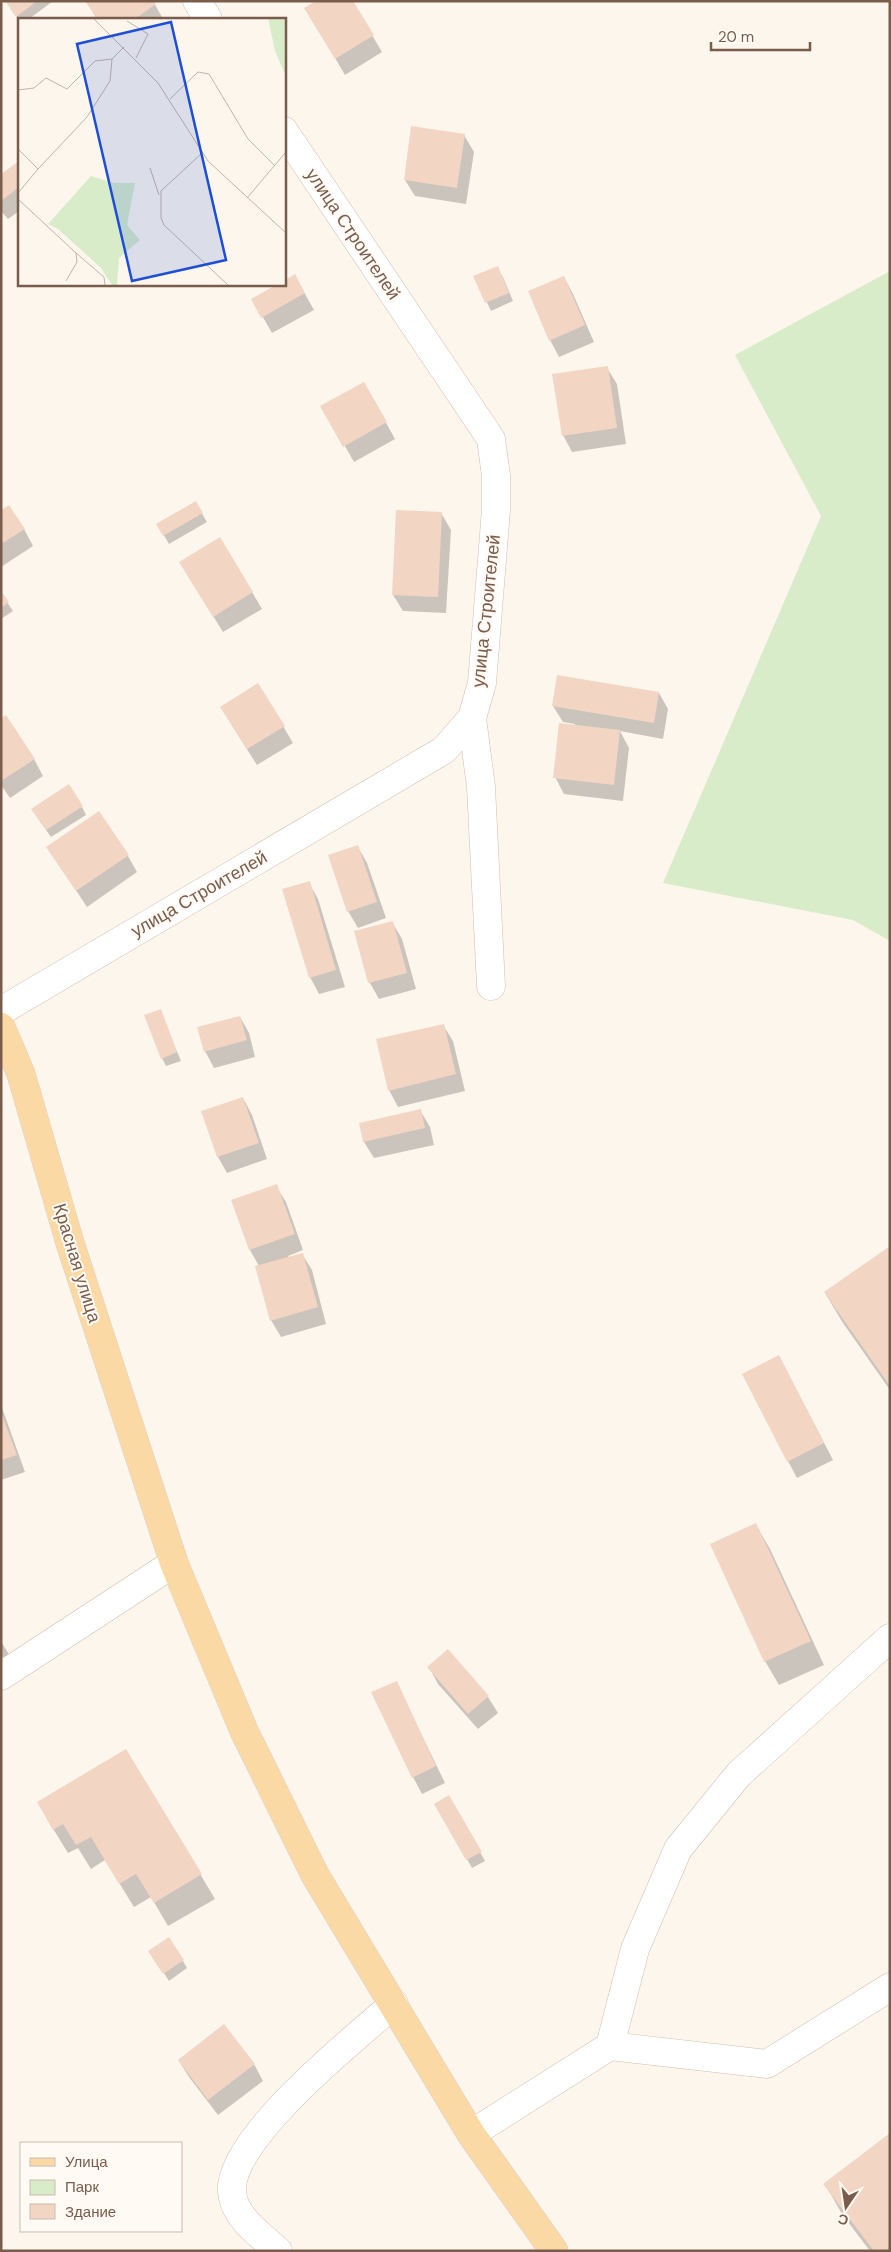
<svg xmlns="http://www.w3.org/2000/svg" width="891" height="2252" viewBox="0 0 891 2252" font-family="'DM Sans',sans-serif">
	<rect width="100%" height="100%" fill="#fdf6ec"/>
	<path fill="#d8ecc9" d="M890 271V941L853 920 663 883 821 516 735 355Z"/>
	<g fill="#0003">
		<path d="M9 1H53L29 19 19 20 12 11Z"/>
		<path d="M86 1H153L163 19H97Z"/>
		<path d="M352 1 382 52 345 75 306 8Z"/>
		<path d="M464 135 474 152 466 204 415 196 405 180Z"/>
		<path d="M19 162V211L8 219 1 211V176Z"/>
		<path d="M502 275 513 301 491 311 475 277Z"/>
		<path d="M295 276 314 310 272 333 253 300Z"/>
		<path d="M564 277 573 294 594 342 559 357 550 340Z"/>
		<path d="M607 368 617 384 626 444 572 452 563 435Z"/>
		<path d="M364 383 395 439 354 462 322 406Z"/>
		<path d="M195 502 207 522 169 544 158 525Z"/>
		<path d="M1 511 24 529 33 546 1 567Z"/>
		<path d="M441 513 451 530 446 613 403 611 393 595Z"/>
		<path d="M190 579 252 592 262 609 223 632Z"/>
		<path d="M1 593 13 611 1 619Z"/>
		<path d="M659 693 668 709 663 739 620 731 629 748 623 801 564 794 555 777 575 724 563 722 553 706Z"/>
		<path d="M1 720 34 759 43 776 10 798 1 785Z"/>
		<path d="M231 724 283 726 293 743 257 765Z"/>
		<path d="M82 807 86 815 51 837 37 817Z"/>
		<path d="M358 847 367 863 386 918 358 928 348 911Z"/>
		<path d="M48 848 128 856 137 872 87 907Z"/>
		<path d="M309 883 318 899 345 987 319 994 310 977Z"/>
		<path d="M392 922 402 939 416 989 379 999 370 983Z"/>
		<path d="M160 1011 181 1061 166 1066 162 1058Z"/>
		<path d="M240 1017 249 1033 255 1057 214 1068 205 1051Z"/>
		<path d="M443 1025 453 1041 465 1091 398 1107 389 1090Z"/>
		<path d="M243 1098 252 1115 267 1159 227 1173 218 1157Z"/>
		<path d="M420 1110 430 1127 434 1145 374 1158 364 1142 360 1124Z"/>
		<path d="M276 1186 286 1202 303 1250 288 1256 289 1258 302 1254 312 1270 326 1324 281 1337 271 1320 259 1266 250 1250Z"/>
		<path d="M890 1248V1390L843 1323 825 1293Z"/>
		<path d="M779 1356 833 1460 797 1478 788 1461Z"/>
		<path d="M1 1405 25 1472 1 1480Z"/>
		<path d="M756 1525 770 1549 824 1665 779 1685 765 1661 711 1545Z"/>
		<path d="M1 1641 14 1663 1 1670Z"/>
		<path d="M429 1667 488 1697 498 1713 478 1729 438 1684Z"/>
		<path d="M396 1682 445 1783 422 1794 413 1777Z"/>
		<path d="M126 1750 215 1899 168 1926 151 1897 134 1907 105 1860 91 1869 78 1848 68 1853 52 1827Z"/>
		<path d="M449 1797 485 1861 472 1868 436 1804Z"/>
		<path d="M155 1959 183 1961 187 1968 169 1981Z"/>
		<path d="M179 2061 254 2064 263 2081 218 2115 189 2077Z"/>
		<path d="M825 2184 890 2251H870L842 2214Z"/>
	</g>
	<g fill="#f3d5c3">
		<path d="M7 1H37L16 17 6 2Z"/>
		<path d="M85 1H154L156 4 135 19H98Z"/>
		<path d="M316 1H353L374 35 335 59 304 8Z"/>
		<path d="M411 126 465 134 457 188 404 180Z"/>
		<path d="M19 161V187L1 201V174Z"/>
		<path d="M498 266 509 293 485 303 473 276Z"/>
		<path d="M295 274 305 293 261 318 251 299 278 284H284V281Z"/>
		<path d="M564 276 585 325 549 341 528 291Z"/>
		<path d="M608 366 617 428 562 436 552 374Z"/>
		<path d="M364 382 387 422 343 447 320 406Z"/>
		<path d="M196 501 203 513 163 536 156 524Z"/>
		<path d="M9 505 25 529 1 544V510Z"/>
		<path d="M396 510 442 512 438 597 392 595Z"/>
		<path d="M220 537 253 592 213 617 179 562Z"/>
		<path d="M1 591 9 602 1 608Z"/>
		<path d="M557 675 659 692 654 723 552 706Z"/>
		<path d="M258 683 285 726 247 749 220 707Z"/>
		<path d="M6 715 35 759 1 781V718Z"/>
		<path d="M559 723 620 730 614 785 553 778Z"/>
		<path d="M69 784 83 806 46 830 31 809Z"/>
		<path d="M99 811 129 855 76 891 46 847Z"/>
		<path d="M358 845 377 902 347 912 328 855Z"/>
		<path d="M310 881 336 970 309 978 282 889Z"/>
		<path d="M393 921 407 973 368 983 354 931Z"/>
		<path d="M161 1009 177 1052 161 1059 144 1015Z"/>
		<path d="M240 1016 247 1040 204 1052 197 1027Z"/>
		<path d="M444 1024 456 1074 388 1091 376 1039Z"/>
		<path d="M243 1097 259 1143 217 1157 201 1111Z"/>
		<path d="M421 1109 425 1128 363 1142 359 1123Z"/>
		<path d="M277 1184 295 1234 249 1250 231 1200Z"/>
		<path d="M890 1246V1386L824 1292Z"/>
		<path d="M303 1253 318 1307 270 1321 255 1266Z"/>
		<path d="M779 1355 824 1443 787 1462 742 1374Z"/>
		<path d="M1 1412 17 1455 1 1460Z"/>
		<path d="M756 1523 811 1641 764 1662 710 1544Z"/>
		<path d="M448 1649 489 1696 468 1714 427 1667Z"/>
		<path d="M397 1681 436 1766 412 1778 371 1692Z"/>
		<path d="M126 1749 202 1874 154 1903 136 1874 119 1884 91 1837 76 1845 63 1824 53 1830 37 1802Z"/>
		<path d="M449 1795 482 1852 466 1860 434 1804Z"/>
		<path d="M169 1937 184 1960 163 1974 148 1951Z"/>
		<path d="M224 2024 255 2064 208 2100 178 2060Z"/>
		<path d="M890 2133V2251H874L823 2184Z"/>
	</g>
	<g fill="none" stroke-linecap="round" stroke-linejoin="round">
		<defs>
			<g id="minor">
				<path d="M197 1 208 19"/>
				<path d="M472 718 481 787 491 986"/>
				<path d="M1 1011 444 750 472 718 482 683 496 510V476L491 439 284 131"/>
				<path d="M1 1676 174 1563"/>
				<path d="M610 2046 767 2064 890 1987"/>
				<path d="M471 2134 610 2046 635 1949 678 1849 739 1774 890 1638"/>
				<path d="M278 2251C261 2235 234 2218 232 2192 227 2140 355 2038 394 2004"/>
			</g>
			<path id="major" d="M1 1027 21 1074 70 1243 174 1563 244 1731 315 1875 471 2134 554 2251"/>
		</defs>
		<use href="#minor" stroke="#d1beb0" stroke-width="29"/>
		<use href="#major" stroke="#dad1cd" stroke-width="29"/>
		<use href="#minor" stroke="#fff" stroke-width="28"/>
		<use href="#major" stroke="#fbd9a5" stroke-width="28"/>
	</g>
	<g text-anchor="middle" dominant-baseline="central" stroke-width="4" stroke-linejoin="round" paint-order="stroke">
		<g font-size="18" fill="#7a5c4d" stroke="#fffaf3">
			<text transform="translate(353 234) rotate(56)">улица Строителей</text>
			<text transform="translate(486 611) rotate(-84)">улица Строителей</text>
			<text transform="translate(199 894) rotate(-30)">улица Строителей</text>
			<text transform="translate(77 1263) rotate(73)">Красная улица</text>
		</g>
	</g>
	<g transform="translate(18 18)">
		<rect width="268" height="268" fill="#fdf6ec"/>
		<path d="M250 0H267V56L257 33ZM73 158 96 165H117L109 207 122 222 101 240 99 267H94L83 250 40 211 30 206Z" fill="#d8ecc9"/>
		<path fill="none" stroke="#c5b3a7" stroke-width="1" d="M75 0 140 65 190 143 268 215M109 3 130 16 118 40M0 72 16 70 28 60 49 71 77 43 94 41M152 81 180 54 191 56 230 121 257 148M0 131 20 151 0 175M184 135 143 173V200L146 207 210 267M132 150 141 177M20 151 69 99 92 63 94 41 106 29M229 180 268 134M0 181 58 235 59 244 48 263M58 235 86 259 87 267"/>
		<path fill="#1d4ed8" fill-opacity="0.15" stroke="#1d4ed8" stroke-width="2.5" d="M153 4 208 242 114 263 59 26Z"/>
		<rect width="268" height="268" fill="none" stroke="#7a5c4d" stroke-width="2.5"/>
	</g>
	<rect width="891" height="2252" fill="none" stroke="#7a5c4d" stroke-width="5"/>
	<rect x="20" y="2142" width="162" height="90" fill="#fffaf3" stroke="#cabbb1"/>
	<rect x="30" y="2158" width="25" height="8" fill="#fbd9a5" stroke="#cabbb1"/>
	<text x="65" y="2167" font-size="15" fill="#7a5c4d">Улица</text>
	<rect x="30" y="2180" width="25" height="15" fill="#d8ecc9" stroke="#cabbb1"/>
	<text x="65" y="2192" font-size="15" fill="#7a5c4d">Парк</text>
	<rect x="30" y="2204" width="25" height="15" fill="#f3d5c3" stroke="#cabbb1"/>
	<text x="65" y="2217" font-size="15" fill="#7a5c4d">Здание</text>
	<g transform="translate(846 2207) rotate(193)" stroke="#fffaf3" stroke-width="4" paint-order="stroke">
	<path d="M0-4L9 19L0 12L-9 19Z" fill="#7a5c4d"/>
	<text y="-8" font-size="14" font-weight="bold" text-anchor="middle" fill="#7a5c4d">С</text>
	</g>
	<path d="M711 42v8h99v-8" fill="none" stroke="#7a5c4d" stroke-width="2.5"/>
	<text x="718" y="42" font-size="15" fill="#7a5c4d" stroke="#fffaf3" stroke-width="4" paint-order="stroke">20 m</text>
</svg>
